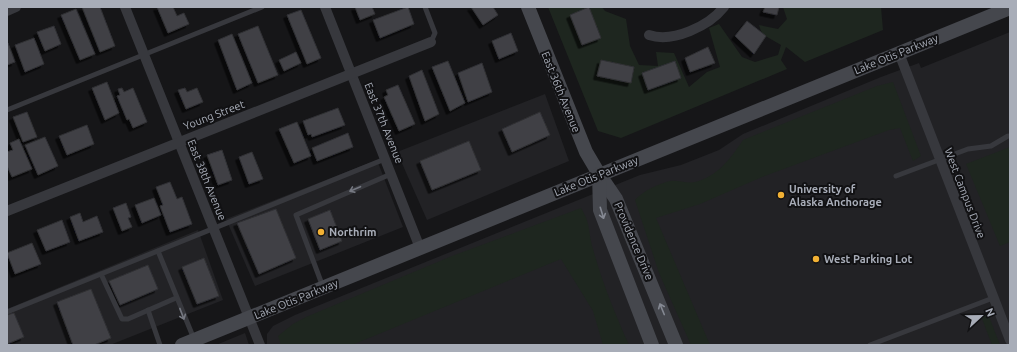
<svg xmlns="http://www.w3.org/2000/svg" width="1017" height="352" viewBox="0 0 1017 352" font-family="Ubuntu,sans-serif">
	<defs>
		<filter id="shadow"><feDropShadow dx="-3.5" dy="3.5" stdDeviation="0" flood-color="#0009"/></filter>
	</defs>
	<rect width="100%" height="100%" fill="#161618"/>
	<g fill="#222225">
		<path d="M1010 32V345H267V334L273 326 295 315 640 175 681 165 719 150 743 134 881 77 919 63 921 68Z"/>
		<path d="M545 94 569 161 427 220 397 152Z"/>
		<path d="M377 160 403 227 255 286 226 219Z"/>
		<path d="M198 230 223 300 110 345H7V309Z"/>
		<path d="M245 333 249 345H216Z"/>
	</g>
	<g fill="#1e261f">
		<path d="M548 7H602L605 11 626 19 630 46 639 65 658 66 656 52 674 53 689 87 707 72 720 67 709 28 719 24 742 57 755 62 778 55 781 45 762 34 759 25 778 29 787 19 783 7H881L883 30 805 62 786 47 781 60 787 69 621 138 598 131Z"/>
		<path d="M893 82 921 156 913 161 900 128 889 130 762 177 700 204 656 218 710 345H691L659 273 635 200C643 191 658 184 670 181 678 180 687 184 695 182 717 177 731 158 743 140L877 86Z"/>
		<path d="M1010 147V242L1000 246 966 164Z"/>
		<path d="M581 208C591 224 588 232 593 249 602 282 615 314 629 345H603L593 311 561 259 352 345H281L278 336 293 324 306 317 452 256Z"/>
		<path d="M988 314 1000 345H992L981 316Z"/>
	</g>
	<g fill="#404145" stroke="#303034" filter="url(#shadow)">
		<path d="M82 7H100L115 46 100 52Z"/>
		<path d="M157 7H173L177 16 184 13 189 24 168 33Z"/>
		<path d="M355 7H372L375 14 360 20Z"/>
		<path d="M408 7 414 24 380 38 373 20Z"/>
		<path d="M471 7H493L498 15 483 25Z"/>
		<path d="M589 7 601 38 582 45 570 15Z"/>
		<path d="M765 7H779L777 15 763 12Z"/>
		<path d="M76 9 95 54 80 60 61 15Z"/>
		<path d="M301 10 321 58 307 64 287 15Z"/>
		<path d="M747 21 766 36 754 54 735 36Z"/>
		<path d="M54 26 61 44 45 51 37 32Z"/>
		<path d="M258 26 278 75 258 83 238 34Z"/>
		<path d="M511 33 518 51 499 59 492 41Z"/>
		<path d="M232 34 252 83 237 90 218 40Z"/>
		<path d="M34 38 44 64 25 72 15 45Z"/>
		<path d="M8 43 15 62 7 65V44Z"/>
		<path d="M708 47 715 63 690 72 685 58Z"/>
		<path d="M296 52 301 63 284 71 279 60Z"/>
		<path d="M601 60 634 67 631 83 597 76Z"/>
		<path d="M448 61 465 103 450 111 432 67Z"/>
		<path d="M675 61 681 78 648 90 642 73Z"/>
		<path d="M482 63 492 92 468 102 458 73Z"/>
		<path d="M422 70 439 114 425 121 409 76Z"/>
		<path d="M107 82 119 113 105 120 92 88Z"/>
		<path d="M398 85 415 124 399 131 384 97 388 95 386 90Z"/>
		<path d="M122 88 124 92 133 88 147 122 133 128 129 119 127 120 117 96 120 95 118 89Z"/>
		<path d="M185 88 187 92 197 88 203 102 186 109 178 90Z"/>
		<path d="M338 108 345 125 312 137 311 134 308 135 303 121Z"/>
		<path d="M27 112 37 137 23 142 13 117Z"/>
		<path d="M540 112 550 135 512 152 502 129Z"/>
		<path d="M297 122 311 156 294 163 279 129Z"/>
		<path d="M87 125 94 144 67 155 59 136Z"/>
		<path d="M348 133 353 147 317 161 312 148Z"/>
		<path d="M45 137 58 166 38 175 25 145Z"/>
		<path d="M19 139 32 169 12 177 7 166V152L13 150 10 143Z"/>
		<path d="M469 141 481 170 432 190 420 161Z"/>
		<path d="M222 150 232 180 218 185 207 155Z"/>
		<path d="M252 152 263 179 249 184 239 157Z"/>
		<path d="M170 182 177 199 182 197 192 224 170 232 160 206 163 205 156 187Z"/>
		<path d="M154 198 161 215 142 223 135 205Z"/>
		<path d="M126 203 131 217 128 218 132 227 122 231 113 208Z"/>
		<path d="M276 209 296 258 259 274 237 223Z"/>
		<path d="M330 210 342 241 320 250 308 219Z"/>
		<path d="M80 213 83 222 97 216 103 232 79 241 70 217Z"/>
		<path d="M62 220 70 242 46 251 37 230Z"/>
		<path d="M32 243 41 264 15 274 7 253Z"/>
		<path d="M204 258 219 296 197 304 182 267Z"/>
		<path d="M148 265 158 289 120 305 109 281Z"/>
		<path d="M91 289 111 338 94 345H73L57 302Z"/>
		<path d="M14 313 24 337 7 344V315Z"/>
	</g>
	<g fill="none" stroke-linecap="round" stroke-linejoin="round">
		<g stroke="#37383d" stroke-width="5">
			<path d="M425 7 435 33 431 42"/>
			<path d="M7 110 262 7"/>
			<path d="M896 176 968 149 991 146 1008 136"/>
			<path d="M158 251 194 339"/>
			<path d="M101 274 122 319H128L176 298"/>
			<path d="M323 287 296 215 391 174"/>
			<path d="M148 310 160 345"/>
			<path d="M7 312 385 159"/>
			<path d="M870 345 993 298"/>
		</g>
		<g stroke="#37383d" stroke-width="10">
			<path d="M125 7 260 345"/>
			<path d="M325 7 420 248"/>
			<path d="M7 11 16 7"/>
			<path d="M649 35C673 43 709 26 724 7"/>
			<path d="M899 53 1010 340"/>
			<path d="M7 211 431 42"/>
		</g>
		<g stroke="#45474d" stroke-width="14">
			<path d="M528 7 586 152 599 174 616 199 676 345"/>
			<path d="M599 174 600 210 652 345"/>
			<path d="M182 345 1010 8"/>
		</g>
	</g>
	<defs><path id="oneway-shaft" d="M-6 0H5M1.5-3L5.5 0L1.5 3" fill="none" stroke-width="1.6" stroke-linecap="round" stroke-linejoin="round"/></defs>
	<g stroke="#757881">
		<use href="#oneway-shaft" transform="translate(355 189) rotate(157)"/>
		<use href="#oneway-shaft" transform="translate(182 314) rotate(69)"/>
	</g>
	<g stroke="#858993">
		<use href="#oneway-shaft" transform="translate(602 213) rotate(73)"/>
		<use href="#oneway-shaft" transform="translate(662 309) rotate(-112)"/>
	</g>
	<g fill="#f2b134" stroke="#111113" stroke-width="1.5">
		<circle cx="781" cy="195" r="4"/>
		<circle cx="321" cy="232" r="4"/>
		<circle cx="816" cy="259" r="4"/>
	</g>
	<g text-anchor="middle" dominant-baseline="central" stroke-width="4" stroke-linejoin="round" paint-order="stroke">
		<g font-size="11" fill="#a8adb8" stroke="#111113">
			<text transform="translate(896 54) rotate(-22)">Lake Otis Parkway</text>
			<text transform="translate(561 92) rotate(68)">East 36th Avenue</text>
			<text transform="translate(214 115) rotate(-21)">Young Street</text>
			<text transform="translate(384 123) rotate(68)">East 37th Avenue</text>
			<text transform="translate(596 176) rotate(-22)">Lake Otis Parkway</text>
			<text transform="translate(207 180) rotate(68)">East 38th Avenue</text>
			<text transform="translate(965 193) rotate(69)">West Campus Drive</text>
			<text transform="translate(634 241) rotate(67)">Providence Drive</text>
			<text transform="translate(296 299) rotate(-22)">Lake Otis Parkway</text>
		</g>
		<g font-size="11" font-weight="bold" fill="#a8adb8" stroke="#111113" text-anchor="start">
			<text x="789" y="189">University of<tspan x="789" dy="13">Alaska Anchorage</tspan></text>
			<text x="329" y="232">Northrim</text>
			<text x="824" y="259">West Parking Lot</text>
		</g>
	</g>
	<rect width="1017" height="352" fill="none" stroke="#a8adb8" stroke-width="16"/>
	<g transform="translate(981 316) rotate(68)" stroke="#111113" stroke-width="3" paint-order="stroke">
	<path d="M0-3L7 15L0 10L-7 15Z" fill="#a8adb8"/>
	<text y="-6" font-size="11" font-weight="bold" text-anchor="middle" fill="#a8adb8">N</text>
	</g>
</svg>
